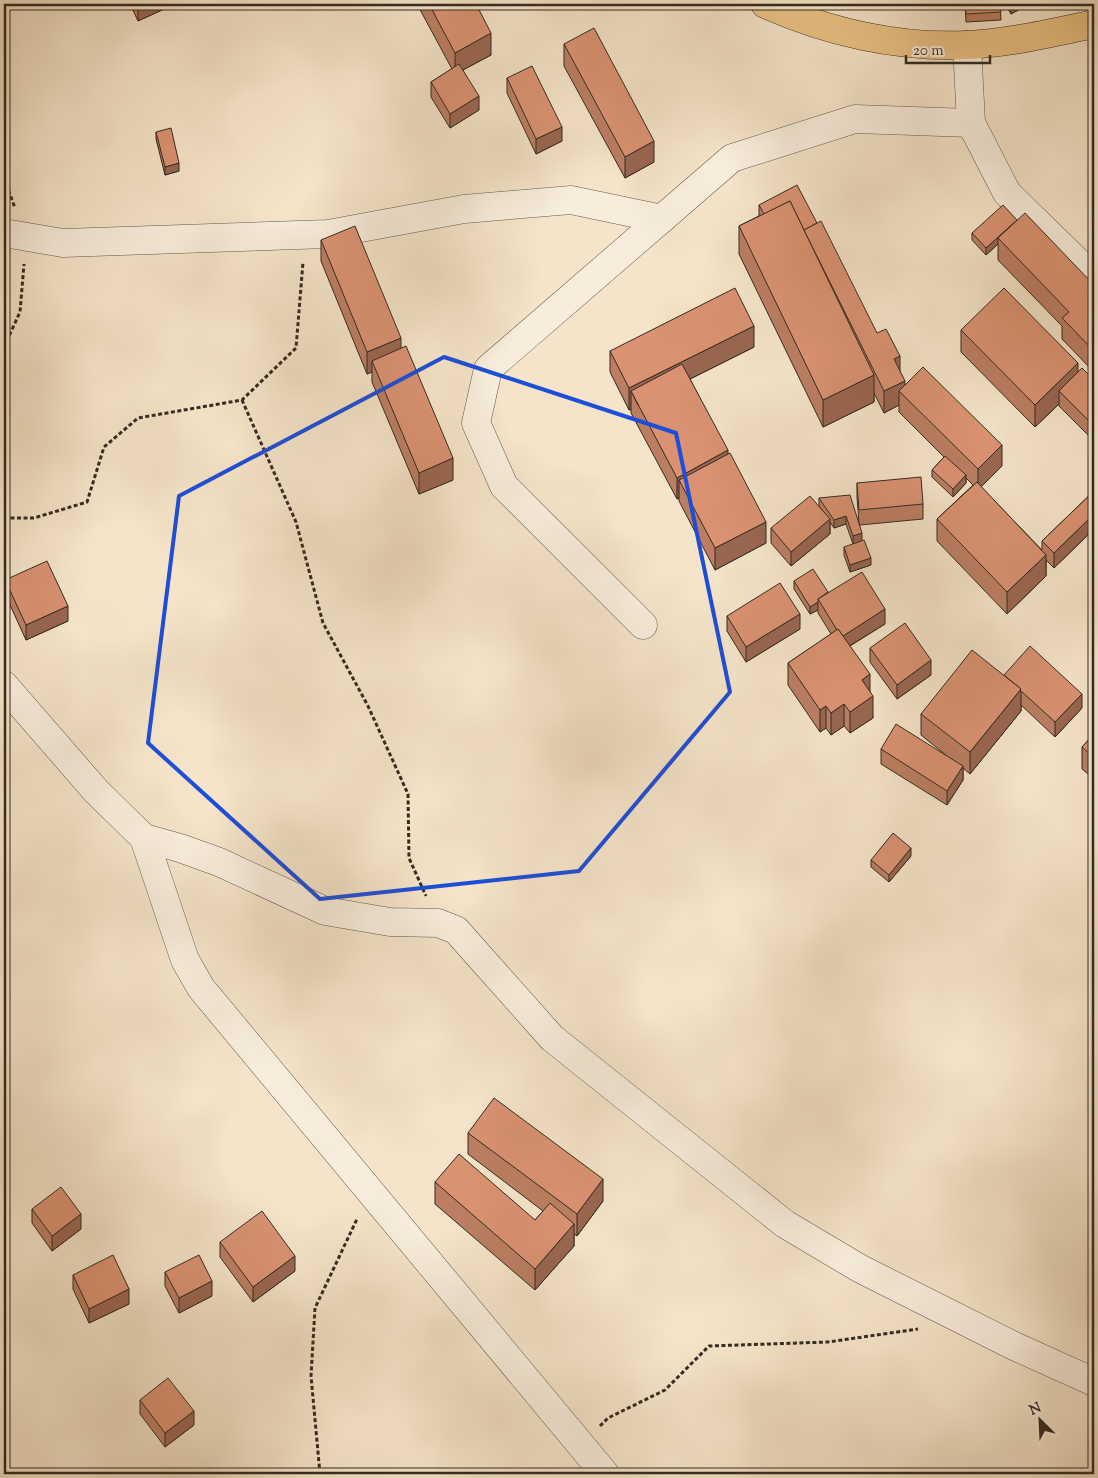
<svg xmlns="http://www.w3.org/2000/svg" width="1098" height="1478" viewBox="0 0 1098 1478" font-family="'Sorts Mill Goudy',serif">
	<rect width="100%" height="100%" fill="#f5e4c9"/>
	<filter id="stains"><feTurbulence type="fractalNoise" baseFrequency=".004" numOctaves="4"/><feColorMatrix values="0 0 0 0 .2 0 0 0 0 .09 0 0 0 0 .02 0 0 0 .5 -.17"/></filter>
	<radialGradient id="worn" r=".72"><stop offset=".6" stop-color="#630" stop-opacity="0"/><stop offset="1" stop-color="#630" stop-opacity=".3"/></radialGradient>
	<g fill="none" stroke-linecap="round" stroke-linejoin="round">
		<defs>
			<g id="minor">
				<path d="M967 45 971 123 1007 193 1094 278"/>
				<path d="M4 233 63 243 328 234 464 209 571 200 662 219"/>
				<path d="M643 625 504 486 476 423 488 369 732 158 855 119 971 123"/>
				<path d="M4 685 96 791 144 838 180 848 219 862 325 911 390 922 438 923 456 930 552 1038 785 1224 859 1268 1014 1346 1094 1382"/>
				<path d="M144 838 185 960 201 988 605 1474"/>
			</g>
			<path id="major" d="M765 4C827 32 898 48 966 45 1009 43 1052 33 1094 24"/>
		</defs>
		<use href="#minor" stroke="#64594b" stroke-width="29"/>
		<use href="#major" stroke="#332b21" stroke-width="29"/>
		<g stroke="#332b21" stroke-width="3" stroke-dasharray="4 2.5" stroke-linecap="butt">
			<path d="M4 178 15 208"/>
			<path d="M4 347 20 312 24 264"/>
			<path d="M242 400 296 522 323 623 368 706 408 794 409 858 426 896"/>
			<path d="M4 518H34L87 502 104 447 138 418 242 400 296 348 303 262"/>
			<path d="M600 1426 608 1418 665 1390 709 1346 828 1342 918 1329"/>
			<path d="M320 1474 311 1376 315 1308 357 1219"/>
		</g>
		<use href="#minor" stroke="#f8eddc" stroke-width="28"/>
		<use href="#major" stroke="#eac284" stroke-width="28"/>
	</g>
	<g fill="#bb7e62" stroke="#332b21">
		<path d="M130 4H175L138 21Z"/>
		<path d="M417 4H476L491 55 463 70 479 110 450 128 431 97V82L452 69Z"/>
		<path d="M965 4H1000L1001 20 966 22Z"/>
		<path d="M1005 4H1029L1011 14Z"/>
		<path d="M564 44 654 162 625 178 564 66Z"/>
		<path d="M507 78 562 141 536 154 507 93Z"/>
		<path d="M1094 122V135L1092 132V125Z"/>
		<path d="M156 132 179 171 165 175 156 139Z"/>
		<path d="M759 205 877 333 900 371 905 385 1002 466 981 487 1042 550V541L1094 491V529L1054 568 1046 560V576L1007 614 937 541V519L973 485 966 478V483L953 497 932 477V470L944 457 899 412V405L884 413 874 393V402L823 427 739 254V226L759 216Z"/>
		<path d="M1017 220 1094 285V372L1062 339V326L998 260V244L986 255 972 240V233Z"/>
		<path d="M321 240 401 348 453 480 419 494 372 382V372L367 374 321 261Z"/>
		<path d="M961 330 1078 371 1094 380V441L1059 406V404L1035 427 961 352Z"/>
		<path d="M754 347 690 379 728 454 766 543 715 570 679 501V498L677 499 631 413V409L629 410 610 372V351Z"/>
		<path d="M857 483 923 504V519L860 525 853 544 846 524 834 528 830 522V534L791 566 771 543V528L822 510 819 506V498L859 524 857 497Z"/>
		<path d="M1094 539V553L1091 550V543Z"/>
		<path d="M844 547 871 565 850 572 844 555Z"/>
		<path d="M5 580 68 621 26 640 5 594Z"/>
		<path d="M794 581 828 592 885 624 850 646 870 692 873 718 850 733 844 726 831 735 826 728 820 732 788 685V663L831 634 818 613V610L810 614 794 589Z"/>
		<path d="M727 616 800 629 746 662 727 631Z"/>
		<path d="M870 648 931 675 897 699 870 662Z"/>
		<path d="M1004 676 1082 708 1055 737 1021 705V711L970 774 963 768V780L947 805 881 764V749L947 756 921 735V714Z"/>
		<path d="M1094 734V779L1082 769V747Z"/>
		<path d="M911 856 889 882 871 867V860Z"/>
		<path d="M468 1133 603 1201 577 1236 574 1234V1246L535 1290 435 1204V1182L535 1220 543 1211 468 1154Z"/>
		<path d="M32 1209 81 1229 52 1251 32 1223Z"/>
		<path d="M220 1242 295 1271 253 1302 220 1257Z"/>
		<path d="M165 1272 212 1296 179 1313 165 1286Z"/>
		<path d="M73 1275 129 1304 89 1323 73 1289Z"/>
		<path d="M140 1400 194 1425 165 1447 140 1414Z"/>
	</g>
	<g fill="#996650" stroke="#332b21">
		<path d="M138 4H175L138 21Z"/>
		<path d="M1011 4H1029L1011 14Z"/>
		<path d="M491 33V55L455 74V53Z"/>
		<path d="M479 96V110L450 128V114Z"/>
		<path d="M562 127V141L536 154V139Z"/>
		<path d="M654 141V162L625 178V157Z"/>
		<path d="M179 163V171L165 175V167Z"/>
		<path d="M1017 220 998 238V244L986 255V248Z"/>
		<path d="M754 326V347L638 405 631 391V409L629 410V388Z"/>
		<path d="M401 338V359L372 361V372L367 374V352Z"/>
		<path d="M900 356V377L894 359Z"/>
		<path d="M1078 363V384L1059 391V404L1035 427V405Z"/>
		<path d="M874 375V402L823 427V400Z"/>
		<path d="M905 381V397L899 391V405L884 413V391Z"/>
		<path d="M1002 445V466L978 490V469Z"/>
		<path d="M728 450V472L679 480V498L677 499V478Z"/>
		<path d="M453 458V480L419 494V473Z"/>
		<path d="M966 475V483L953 497V489Z"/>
		<path d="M1094 514V529L1054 568V553Z"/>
		<path d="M846 516V524L834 528V520Z"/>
		<path d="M830 519V534L791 566V552Z"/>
		<path d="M766 522V543L715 570V548Z"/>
		<path d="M862 533V541L853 544V536Z"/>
		<path d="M1046 555V576L1007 614V592Z"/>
		<path d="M871 558V565L850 572V565Z"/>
		<path d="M818 602V610L810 614V607Z"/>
		<path d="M68 606V621L26 640V625Z"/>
		<path d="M885 609V624L841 651V637Z"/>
		<path d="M800 614V629L746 662V647Z"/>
		<path d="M931 660V675L897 699V685Z"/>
		<path d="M870 674V696L862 680Z"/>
		<path d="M1021 689V711L970 774V752Z"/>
		<path d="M1082 694V708L1055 737V722Z"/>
		<path d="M873 696V718L850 733V712Z"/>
		<path d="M844 704V726L831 735V713Z"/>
		<path d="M826 706V728L820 732V710Z"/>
		<path d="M963 766V780L947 805V791Z"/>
		<path d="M911 848V856L889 882V875Z"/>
		<path d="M603 1179V1201L577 1236V1214Z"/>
		<path d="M81 1214V1229L52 1251V1236Z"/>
		<path d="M574 1224V1246L535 1290V1269Z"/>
		<path d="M295 1256V1271L253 1302V1287Z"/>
		<path d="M212 1281V1296L179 1313V1298Z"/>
		<path d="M129 1289V1304L89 1323V1309Z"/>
		<path d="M194 1411V1425L165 1447V1433Z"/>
	</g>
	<g fill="#da9272" stroke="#332b21">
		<path d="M429 4H476L491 33 455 53Z"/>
		<path d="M965 4H1000L1001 12 966 14Z"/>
		<path d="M594 28 654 141 625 157 564 44Z"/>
		<path d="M459 64 479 96 450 114 431 82Z"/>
		<path d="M532 66 562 127 536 139 507 78Z"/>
		<path d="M171 128 179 163 165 167 156 132Z"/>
		<path d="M797 185 817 223 804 230 790 201 764 214 759 205Z"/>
		<path d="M790 201 874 375 823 400 739 226Z"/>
		<path d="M1003 205 1017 220 986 248 972 233Z"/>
		<path d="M1025 213 1094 285V351L1062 318 1069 312 998 238Z"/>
		<path d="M821 221 877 333 886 329 900 356 894 359 905 381 884 391 804 230Z"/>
		<path d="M355 226 401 338 367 352 321 240Z"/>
		<path d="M735 288 754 326 629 388 610 351Z"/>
		<path d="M1004 288 1078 363 1035 405 961 330Z"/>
		<path d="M406 346 453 458 419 473 372 361Z"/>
		<path d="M682 364 728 450 677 478 631 391Z"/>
		<path d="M923 367 1002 445 978 469 899 391Z"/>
		<path d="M1082 368 1094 380V426L1059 391Z"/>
		<path d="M730 453 766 522 715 548 679 480Z"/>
		<path d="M945 456 966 475 953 489 932 470Z"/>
		<path d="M921 477 923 504 859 510 857 483Z"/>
		<path d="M977 482 1046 555 1007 592 937 519Z"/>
		<path d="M1094 491V514L1054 553 1042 541Z"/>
		<path d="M850 495 862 533 853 536 846 516 834 520 819 498Z"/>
		<path d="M810 496 830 519 791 552 771 528Z"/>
		<path d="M1094 539V545L1091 543Z"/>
		<path d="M864 540 871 558 850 565 844 547Z"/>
		<path d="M47 561 68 606 26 625 5 580Z"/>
		<path d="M813 569 828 592 818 599V602L810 607 794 581Z"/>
		<path d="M862 572 885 609 843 636 838 629 837 630 818 599Z"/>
		<path d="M780 583 800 614 746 647 727 616Z"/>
		<path d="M905 623 931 660 897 685 870 648Z"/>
		<path d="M838 629 870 674 862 680 873 696 850 712 844 704 831 713 826 706 820 710 788 663Z"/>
		<path d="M1030 646 1082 694 1055 722 1020 690 1021 689 1004 675Z"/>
		<path d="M972 650 1021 689 970 752 921 714Z"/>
		<path d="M896 724 963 766 947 791 881 749Z"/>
		<path d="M1094 734V758L1082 747Z"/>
		<path d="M893 833 911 848 889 875 871 860Z"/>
		<path d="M494 1098 603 1179 577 1214 468 1133Z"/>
		<path d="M459 1154 535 1220 550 1203 574 1224 535 1269 435 1182Z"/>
		<path d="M61 1187 81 1214 52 1236 32 1209Z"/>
		<path d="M262 1211 295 1256 253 1287 220 1242Z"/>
		<path d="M113 1255 129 1289 89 1309 73 1275Z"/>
		<path d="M199 1255 212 1281 179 1298 165 1272Z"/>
		<path d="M168 1378 194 1411 165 1433 140 1400Z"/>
	</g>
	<path fill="none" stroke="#1d4ed8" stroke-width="4" stroke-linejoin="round" d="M444 357 676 433 730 692 579 871 320 899 148 743 179 496Z"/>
	<rect width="1098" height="1478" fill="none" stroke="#f5e4c9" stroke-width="20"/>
	<rect x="5" y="5" width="1088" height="1468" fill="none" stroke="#332b21" stroke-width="2.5"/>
	<rect x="10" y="10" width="1078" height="1458" fill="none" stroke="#332b21"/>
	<g transform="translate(1040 1420) rotate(336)" stroke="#f8eddc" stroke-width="4" paint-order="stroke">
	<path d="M0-4L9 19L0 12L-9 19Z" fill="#332b21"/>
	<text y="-8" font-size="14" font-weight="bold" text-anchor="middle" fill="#332b21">N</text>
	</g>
	<path d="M906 55v8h84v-8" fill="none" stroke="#332b21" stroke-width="2.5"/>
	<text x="913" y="55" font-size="15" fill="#332b21" stroke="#f8eddc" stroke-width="4" paint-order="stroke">20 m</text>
	<rect width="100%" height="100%" filter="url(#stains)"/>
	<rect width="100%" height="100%" fill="url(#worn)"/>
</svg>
